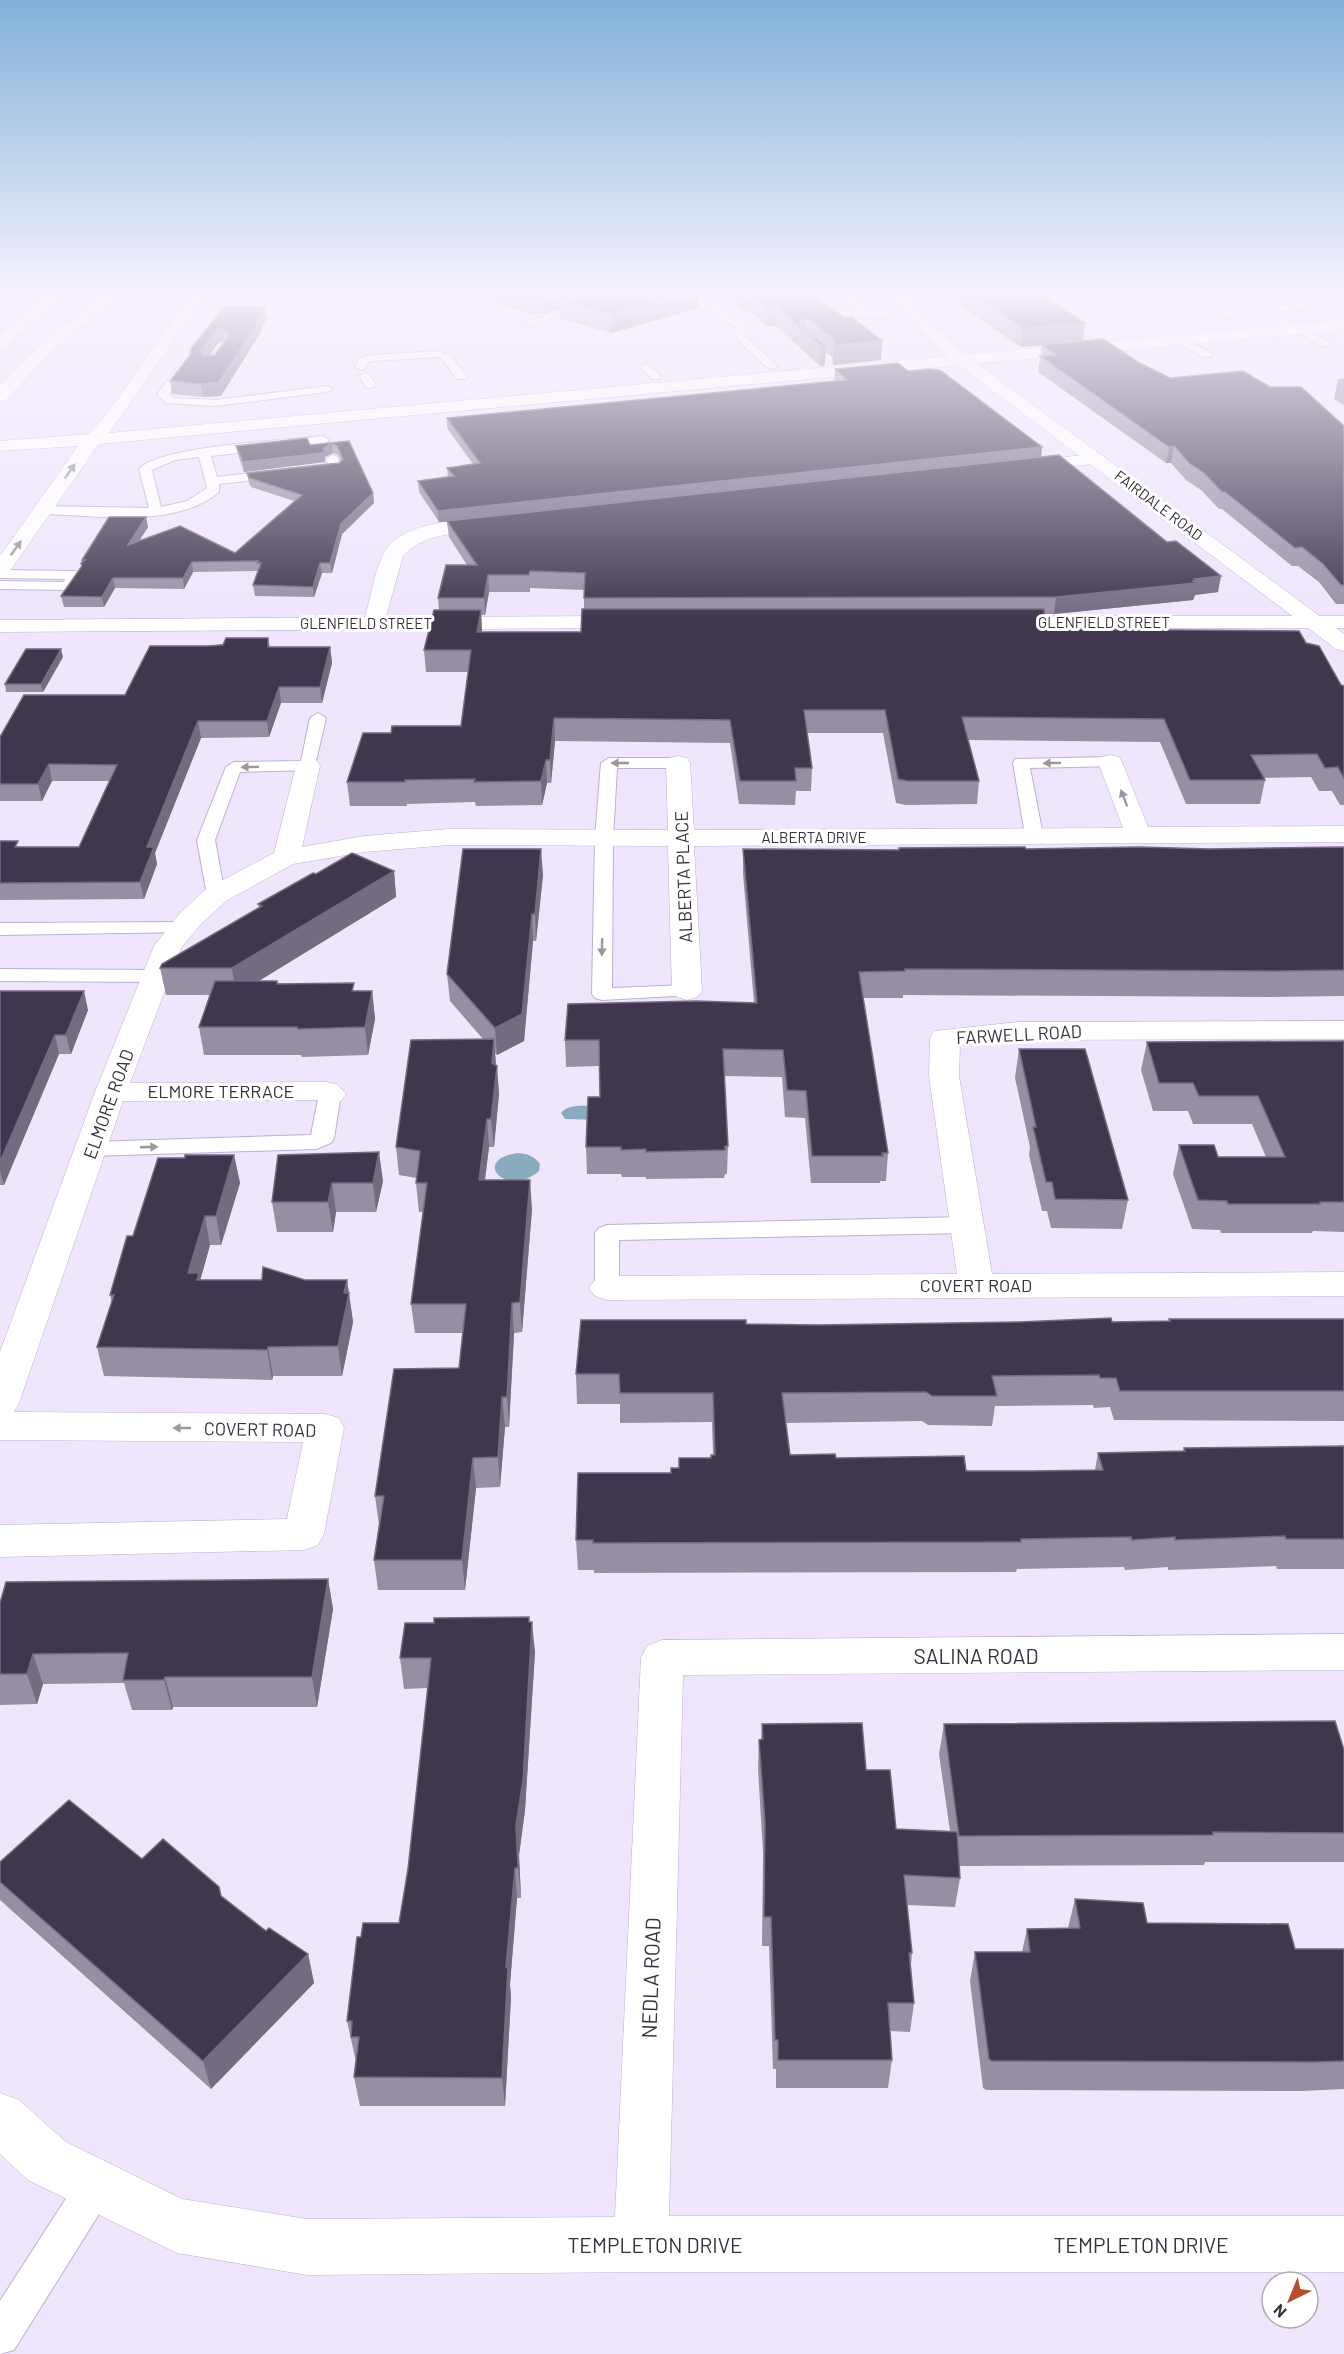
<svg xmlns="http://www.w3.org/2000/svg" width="1344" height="2354" viewBox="0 0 1344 2354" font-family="Barlow,sans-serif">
	<rect width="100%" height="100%" fill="#efe5fc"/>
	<g fill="#89abbe">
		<path d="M604 1106 601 1120 565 1119 561 1113C569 1102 591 1107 604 1106Z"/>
		<path d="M518 1153C528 1154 534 1156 540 1164L539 1171C508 1199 469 1160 518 1153Z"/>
	</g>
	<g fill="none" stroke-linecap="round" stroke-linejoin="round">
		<defs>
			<g id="lane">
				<path d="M623 292H639L530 325 521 323Z"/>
				<path d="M656 292C688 291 721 303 745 324L746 337 778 366 772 369 768 368 737 340 736 327 710 310Z"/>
				<path d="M807 292H822L806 299 823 310 858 311 839 292H850L869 310 910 308 915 311 910 314C871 316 823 329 793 298Z"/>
				<path d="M1136 292H1155L1150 295H1136Z"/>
				<path d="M1344 299V305L1222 317 1217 314 1222 311Z"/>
				<path d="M237 309H304L309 312 304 315 233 314V310Z"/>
				<path d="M1282 317 1329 342 1330 344 1329 346H1321L1278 322 1277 320Z"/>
				<path d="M1181 337 1211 353 1212 355 1211 357H1203L1177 342V338Z"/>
				<path d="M438 351 450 355 467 377 465 379H457L442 359 437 357 373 361 367 363 365 369 361 370 355 367 358 359 372 355Z"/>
				<path d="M185 362 191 365 169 394 173 398 215 400 327 386 333 389 327 392 215 406 166 403 157 394 181 363Z"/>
				<path d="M646 364 660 375V379H652L640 367Z"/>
				<path d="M365 373 369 374 376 385 374 387 370 388 366 387 359 376Z"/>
				<path d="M323 436 329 440 327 443 211 456 217 477 328 464 326 459 332 455 336 456 342 467 340 470 219 484V492C175 529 96 515 43 514L36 510 43 506 149 508 139 469C159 446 287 440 323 436ZM199 457 207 488 187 501 161 507 152 470 175 460Z"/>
				<path d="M0 570 75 571 82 575 73 589 68 590 0 589V581L64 582 65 579 0 578Z"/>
				<path d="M318 713 326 718 314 770 240 772 215 840 225 895 223 899H209L207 895 197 840 226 767 234 762 301 761 310 718Z"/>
				<path d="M1110 757 1116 758 1118 762 1116 766 1030 768 1043 835 1040 839H1028L1025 835 1013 763 1015 759Z"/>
				<path d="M609 758H678L686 763 678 768H617L613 838 612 988 687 985 694 987 697 991 694 995 602 1000 595 998 592 994 595 838 601 763Z"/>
				<path d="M182 922 189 924 191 928 189 932 0 935V923Z"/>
				<path d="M0 969 156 970 163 972 166 976 163 980 156 982 0 981Z"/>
				<path d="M330 1088 338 1089 341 1094 334 1138 331 1143 316 1149 91 1156 83 1154 80 1149 83 1144 91 1142 311 1135 319 1094 322 1089Z"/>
				<path d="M966 1217 974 1220 978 1225 974 1230 966 1233 619 1240V1288L616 1294 607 1296 598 1294 595 1288V1233L599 1228 607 1225Z"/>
				<path d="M96 2167 109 2172 114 2185 109 2198 14 2350 0 2354V2301L83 2172Z"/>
			</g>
			<g id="street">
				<path d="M1097 454 1103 455 1106 459 1103 463 1024 471 1018 470 1015 466 1018 462 1024 461Z"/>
				<path d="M493 517 500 519 503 523 500 527C466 536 429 528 403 556L386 617 625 616 633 617 636 622 633 627 625 628 0 632V620L365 617C371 597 374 573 383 555 399 521 461 520 493 517Z"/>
				<path d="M1001 616H1344V628H1001L993 627 990 622 993 617Z"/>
				<path d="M1110 755 1119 757 1122 762 1148 827 1344 826V842L694 846 702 991 697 997 687 1000 677 997 672 991 668 846 449 845 364 852 293 864 226 901 201 924 181 948 130 1083 326 1082 337 1084 346 1094 341 1101 330 1103 319 1100 123 1101 19 1403 14 1412 325 1414 339 1418 344 1428 324 1534 318 1545 304 1550 0 1557V1525L287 1519 303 1442 0 1440V1352L95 1092 154 946 181 912 206 889 274 853 296 766 299 761 308 759 317 761 320 766 302 847 364 836 449 829 668 830 666 763 669 758 678 756 687 758 690 763 694 830 1123 828 1098 762 1101 757Z"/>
				<path d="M1344 1021V1039L1018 1040 960 1045 959 1076 992 1274 1344 1272V1296L607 1300 595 1296 589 1288 595 1280 607 1276 957 1274 929 1076 930 1037 934 1031 1018 1022Z"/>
				<path d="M1344 1634V1670L683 1675 669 2216H1344V2272H641L307 2275 177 2253 28 2180 0 2154V2093L19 2100 66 2142 182 2199 307 2219 615 2217 641 1658 647 1646 662 1640Z"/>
			</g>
			<path id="secondary" d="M890 292H904L921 315 968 357 1344 634V651L1336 649 956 363 911 321Z"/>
			<path id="primary" d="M193 292H207L109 433 1344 320V330L99 444 7 575 0 577V556L78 446 0 451V441L89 434 106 415Z"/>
			<g id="highway">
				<path d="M48 292H64L6 346 0 348V334Z"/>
				<path d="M108 292H124L55 348 6 400 0 401V386L43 342Z"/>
			</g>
		</defs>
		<use href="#lane" stroke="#bdb1cd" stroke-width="2"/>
		<use href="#street" stroke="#bdb1cd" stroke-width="1"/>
		<use href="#secondary" stroke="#bdb1cd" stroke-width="1"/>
		<use href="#primary" stroke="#bdb1cd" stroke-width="1"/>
		<use href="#highway" stroke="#bdb1cd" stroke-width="1"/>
		<use href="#lane" fill="#fff" fill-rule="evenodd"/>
		<use href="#street" fill="#fff" fill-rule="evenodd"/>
		<use href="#secondary" fill="#fff" fill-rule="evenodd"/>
		<use href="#primary" fill="#fff" fill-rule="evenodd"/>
		<use href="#highway" fill="#fff" fill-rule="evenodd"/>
	</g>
	<g fill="#988ea4" fill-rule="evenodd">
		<path d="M455 292H806L881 360 833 365 832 357 825 352V365L820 366 776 326H767L751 312 745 313 730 299 717 303 698 296V308L611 333 560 318 559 309 543 314H533Z"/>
		<path d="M940 292H1037L1085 323 1083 341 1138 362 1170 378 1270 387 1344 426V604H1336L1319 582 1298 566H1292L1222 509H1219L1201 490 1186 480 1171 463H1166L1038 372 1042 345 1021 347Z"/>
		<path d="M224 307 267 319 262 326V330L221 396 203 397 172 394 170 381 190 354V350ZM225 341 215 355 209 356 219 342Z"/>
		<path d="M835 369 908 371 1042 447 1041 457 1218 592 1195 595 1193 600 1054 614H1044L1045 629 1306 643 1341 685 1344 686V805H1340L1332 791H1319L1311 777 1264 778 1265 780 1260 804H1186L1160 742 968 740 979 781 977 804 906 805 896 803 883 733H807L812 768 811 791H796L795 805 739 804 730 743 555 741 551 783H547L542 805 476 806 475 802 407 804V806H350L347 782 391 733 461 726 468 672H426L424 650 439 610 438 598 467 565 449 537 447 522H439L419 492 418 481 448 477 447 468 473 464 447 428V418L837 381 834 379ZM530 588 584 590V609L581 632H482L481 615H485L489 592H530Z"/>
		<path d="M1344 378V405L1334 399 1338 379Z"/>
		<path d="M349 441 373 493 374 503 342 534 332 573H322L314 597 255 596 253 585 258 571 193 572 184 589 115 588 104 607H64L61 596 82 566V560L148 527 139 541 235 553 294 501 251 487 249 483 247 473 339 463 341 461 338 455 333 453 325 457V462L244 472 238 455 236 446 310 445Z"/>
		<path d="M268 638 270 647H330L332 663 322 703H281L269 737 201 738 155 853 157 864 144 899 0 900V841L19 847H79L109 781H52L42 801H0V737L125 695 208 646Z"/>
		<path d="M63 657 43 692H6L5 684Z"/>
		<path d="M1344 847V996L1269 997 903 995V998H863L888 1153 886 1181H880V1183H811L805 1118 785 1117 782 1077 724 1076 728 1146 727 1174H725L724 1178 646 1179V1177H622L621 1174H587L586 1147 600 1097 599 1066 566 1067 565 1040 754 1003 743 874V849L899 850 1210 849Z"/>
		<path d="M394 871 396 897 258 981 355 991H372L375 1019 368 1055 302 1057 301 1055H204L199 1027 210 995H166L160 968 259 908 258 904 316 874Z"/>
		<path d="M543 875 536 941H533L524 1041 497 1055 495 1053 499 1094 494 1147H489L485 1180 532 1209 522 1332 514 1333 509 1427H505L500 1487 476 1488 465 1590H378L374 1560 379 1525 375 1496 459 1368 463 1333H415L411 1304 424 1212H419L416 1183 417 1178 399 1175 396 1147 483 1039 450 1001 447 974Z"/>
		<path d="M0 991 88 1010 71 1054H59L4 1185H0Z"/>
		<path d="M1344 1041V1232L1313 1231 1312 1233H1221L1220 1230 1192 1229 1173 1174 1179 1145 1218 1157H1266L1252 1124H1193L1188 1111H1153L1141 1070 1147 1042Z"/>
		<path d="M1019 1049 1128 1200 1122 1229 1051 1228 1047 1211H1042L1029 1155 1030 1147 1015 1078Z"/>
		<path d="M234 1155 240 1183 221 1245H210L200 1280H347L353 1322 342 1376H273L272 1380 104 1376 97 1347 112 1302 110 1295 133 1236 185 1158Z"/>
		<path d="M278 1155 383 1181 376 1212H336L333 1232H277L272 1202Z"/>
		<path d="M1169 1319H1344V1421L1114 1420 1110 1407 1094 1408 1093 1405 995 1406 992 1426 928 1425 922 1421 785 1423 790 1455 836 1458 966 1471H1034L1095 1470 1098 1453 1183 1451 1184 1448 1344 1446V1569H1277L1276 1566 1168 1570V1567L1125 1570 1124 1567 1017 1569 1016 1572 594 1573V1570H578L576 1540 671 1473 679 1468 711 1458 713 1455 712 1422 620 1423V1404H577L576 1374 746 1324 818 1325 1169 1321Z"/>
		<path d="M328 1579 333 1609 317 1707H173L172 1710H132L124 1683 43 1684 37 1704 0 1705V1603Z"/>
		<path d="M529 1622 535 1652 525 1810 519 1855 521 1898H517L510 1984 511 1997 505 2106H360L354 2077 356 2062 347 2021 361 1937 399 1923 408 1869 428 1688 404 1689 400 1658Z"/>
		<path d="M762 1724 866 1770 896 1829 950 1831 939 1754 944 1724 1344 1750V1862H1205L1204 1865 959 1866 960 1878 955 1907 907 1905 912 1953 911 1965 914 2003 910 2032 890 2031 892 2060 888 2088H776V2069H773L769 1946H762L763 1853 758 1769 759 1740 761 1739Z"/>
		<path d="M142 1859 222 1896 266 1931 308 1954 314 1983 211 2089 0 1900V1862Z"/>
		<path d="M1075 1899 1147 1923 1295 1949H1344V2089L1302 2091 986 2090 983 2088 970 1981 975 1952H1022L1027 1929 1068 1928Z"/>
	</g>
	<g fill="#746a82">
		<path d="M555 292H616L559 300V309L543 314V296Z"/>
		<path d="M692 292H698V308L611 333V314Z"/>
		<path d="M717 292H730V299L717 303Z"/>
		<path d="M746 294H751V312L745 313Z"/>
		<path d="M265 307 267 319 262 326V330L221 396 203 397 201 384 258 318Z"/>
		<path d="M777 307 776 326H767V308Z"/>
		<path d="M806 318V333L798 326 799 321Z"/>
		<path d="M1085 323 1083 342 1021 347 1023 328Z"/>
		<path d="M218 329H223L225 341 219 342 203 364 201 351Z"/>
		<path d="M882 341 881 360 833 365 834 345Z"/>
		<path d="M821 346H826L825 365 820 366Z"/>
		<path d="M332 443 333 453 325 457V462L244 472 243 462 324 448Z"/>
		<path d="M1174 446 1171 463H1166L1169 447Z"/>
		<path d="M1042 447 1041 458 439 522 438 511Z"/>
		<path d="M373 493 374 503 342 534 332 573 330 563 341 524Z"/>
		<path d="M146 517 148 527 130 555 128 545Z"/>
		<path d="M192 562 193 572 184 589 183 578Z"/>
		<path d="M320 563 322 573 314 597 313 587Z"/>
		<path d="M488 575 489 592 485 615 484 598Z"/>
		<path d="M1221 576 1218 592 1195 595 1193 600 1054 614 1056 597Z"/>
		<path d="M113 578 115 588 104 607 102 597Z"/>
		<path d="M481 610 482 631 479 654 477 632Z"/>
		<path d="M330 647 332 663 322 703 320 687Z"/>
		<path d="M61 649 63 657 43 692 41 684Z"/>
		<path d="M279 687 281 703 269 737 267 721Z"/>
		<path d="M554 718 555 741 551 783 550 760Z"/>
		<path d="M198 721 201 738 155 853 157 864 144 899 140 882 147 847Z"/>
		<path d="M546 760 547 783 542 805 541 781Z"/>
		<path d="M49 764 52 781 42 801 38 784Z"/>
		<path d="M541 849 543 875 536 941 535 914Z"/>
		<path d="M394 871 396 897 236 995 232 968Z"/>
		<path d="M532 914 533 941 524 1041 497 1055 495 1028Z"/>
		<path d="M84 991 88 1010 71 1054 66 1035Z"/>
		<path d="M372 991 375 1019 368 1055 365 1027Z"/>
		<path d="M55 1035 59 1054 4 1185 0 1171V1162Z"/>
		<path d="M494 1039 496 1067 492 1063Z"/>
		<path d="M497 1066 499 1094 494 1147 491 1119Z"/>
		<path d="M487 1119 489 1147 481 1209 479 1180Z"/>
		<path d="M379 1152 383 1181 376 1212 373 1183Z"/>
		<path d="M234 1155 240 1183 221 1245 216 1216Z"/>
		<path d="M530 1180 532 1209 522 1332 520 1302Z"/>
		<path d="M332 1183 336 1212 333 1232 328 1202Z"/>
		<path d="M205 1216 210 1245 200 1281 205 1302 188 1273Z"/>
		<path d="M347 1280 353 1322 342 1376 338 1346 344 1293Z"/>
		<path d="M512 1303 514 1333 509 1427 507 1397Z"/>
		<path d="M268 1347 273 1376 272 1380 267 1350Z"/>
		<path d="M502 1397 505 1427 500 1487 498 1457Z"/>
		<path d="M473 1458 476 1488 465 1590 462 1560Z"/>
		<path d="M328 1579 333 1609 317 1707 312 1677Z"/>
		<path d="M532 1622 535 1652 525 1810 519 1855 521 1898 518 1868 516 1825Z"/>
		<path d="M33 1654 43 1684 37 1704 27 1674Z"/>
		<path d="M165 1677 173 1707 172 1710 164 1680Z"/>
		<path d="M515 1868 517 1898 510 1984 511 1997 505 2106 502 2078 506 1967Z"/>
		<path d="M308 1954 314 1983 211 2089 203 2061Z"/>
	</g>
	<g fill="#40364d" stroke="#746a82" stroke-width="1.5" fill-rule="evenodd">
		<path d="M518 292H555L543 296H532Z"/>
		<path d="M586 292H692L611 314 559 300Z"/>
		<path d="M743 292H806L818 298 843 317H852L882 341 834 345 833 338 806 318 799 321V327L826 346H821L777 307 767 308 751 294H746Z"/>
		<path d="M968 292H1037L1085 323 1023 328Z"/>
		<path d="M224 307H265L258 318H261L219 382 201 384 170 381 191 354 190 350ZM218 329H223L229 335 215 355 205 356 201 351Z"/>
		<path d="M1103 339 1138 362 1170 378 1243 371 1270 387H1301L1344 426V585H1341L1323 564 1302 547 1295 548 1225 492H1222L1204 473 1189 463 1174 446 1169 447 1040 356 1056 355 1042 345Z"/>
		<path d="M898 363 908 371 930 369 940 370 1042 447 438 511 418 481 454 476 447 468 480 463 447 418 847 380 835 369Z"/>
		<path d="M307 438 310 445 349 441 373 493 341 524 330 563H320L313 587 253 585 261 563H257L258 561 192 562 183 578H113L102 597 61 596 82 566 81 563 85 560H82L109 517H146L128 545 180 526 235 553 302 495 249 478 247 473 339 463 343 459 337 446 332 443 324 448V453L243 462 236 446Z"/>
		<path d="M1059 455 1167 542 1176 541 1221 576 1195 579 1197 580 1193 581 1196 583 1056 597 584 598 585 573 530 571 529 575H488L484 598H438L446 565H477L447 521Z"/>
		<path d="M582 609H1044L1045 629 1299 631 1306 643 1319 646 1341 685 1344 686V779L1338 767 1325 768 1317 754 1251 755 1265 780H1190L1164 719 962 717 979 781H908L898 779 885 710H804L812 768H795L796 781H740L730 720 554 718 550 760H546L541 781 474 782 475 779 405 780V782H347L363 733H391L392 726H461L471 650H424L434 610H481L477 632H581Z"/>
		<path d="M226 638H268V647H330L320 687H279L267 721H198L147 847H154L140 882 0 883V841H18L15 847H79L117 765 49 764 38 784H0V737L24 695H125L150 646H208L223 645Z"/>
		<path d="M26 649H61L41 684H5Z"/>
		<path d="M1025 847 1026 849 1139 847 1210 849 1344 847V970L1275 971 905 969V971L859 972 888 1153H882L883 1156H812L806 1091 787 1090 783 1050 723 1049 728 1146H725V1150L646 1152V1149L621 1150V1147H586L588 1097H600L599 1040H565L568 1004 696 1001 757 1003 743 849 899 850V848Z"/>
		<path d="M463 849H541L535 914H532L522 1014 495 1028 447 974Z"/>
		<path d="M352 853 394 871 232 968H160L162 964 262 906 258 904 313 873 316 874Z"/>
		<path d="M215 981H277V984L354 983 352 991H372L365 1027 298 1029 297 1027H199Z"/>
		<path d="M0 991H84L66 1035H55L0 1162Z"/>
		<path d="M494 1039 492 1063 497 1066 491 1119H487L479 1180H530L520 1302 512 1303 507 1397H502L498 1457 473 1458 462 1560H374L384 1496H375L394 1369 459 1368 466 1304H411L427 1183H416L420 1151 396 1147 411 1040Z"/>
		<path d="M1344 1041V1202H1320V1204H1228L1227 1201 1198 1200 1179 1145H1214L1218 1157H1285L1258 1096H1199L1193 1083H1159L1147 1042Z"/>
		<path d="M1019 1049H1085L1128 1200 1055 1199 1052 1182H1046L1033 1127H1036Z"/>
		<path d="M379 1152 373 1183H332L328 1202H272L278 1155Z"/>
		<path d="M185 1155H234L216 1216H205L188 1273H199L197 1280H262L263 1267 305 1280H347L344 1293H349L338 1346 268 1347 267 1350 97 1347 114 1295H110L127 1236H133L158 1158H185Z"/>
		<path d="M1111 1318 1112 1322 1170 1321 1169 1319H1344V1391H1120L1116 1378H1100L1099 1375 992 1376 997 1396H932L926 1392 782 1393 790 1455 835 1454 836 1458 964 1456 966 1471H1034L1103 1470 1098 1453 1185 1451 1184 1448 1344 1446V1539H1286L1285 1536 1175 1540V1537L1132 1540 1131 1537 1021 1539V1542L593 1543V1540H576L578 1473H671V1468H679V1458H711V1455H715L713 1393H620L619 1374H576L581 1320H746V1324L818 1325 1019 1322Z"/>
		<path d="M328 1579 312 1677H165L164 1680H123L128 1653 33 1654 27 1674H0V1603L6 1582Z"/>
		<path d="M529 1617V1622H532L523 1780 516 1825 518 1868H515L506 1967 508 1968 502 2078 354 2077 359 2037H351L352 2021H347L357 1937H361L363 1923H399L408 1869 431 1658H400L405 1623H434V1618Z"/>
		<path d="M1335 1721 1344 1750V1833L1213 1832V1835L959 1836 944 1724Z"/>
		<path d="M862 1723 866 1770H890L896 1829 957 1832 960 1878 904 1875 912 1953H909L914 2003H888L892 2060H778V2040H775L771 1917H764L765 1823 759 1740 763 1739 762 1724Z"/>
		<path d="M69 1800 142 1859 163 1839 219 1887 221 1896 266 1931 269 1928 308 1954 203 2061 0 1882V1862Z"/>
		<path d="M1075 1899 1143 1903 1147 1923 1288 1924 1295 1949H1344V2061L1313 2062 992 2061 989 2059 975 1952H1030L1027 1929 1080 1928Z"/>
	</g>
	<defs><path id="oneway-solid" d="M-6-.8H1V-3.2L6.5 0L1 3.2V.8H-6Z" transform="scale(1.5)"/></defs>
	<g fill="#9a989d">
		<use href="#oneway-solid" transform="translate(70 471) rotate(-55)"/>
		<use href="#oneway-solid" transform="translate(16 548) rotate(-54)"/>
		<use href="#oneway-solid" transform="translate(620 763) rotate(180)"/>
		<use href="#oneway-solid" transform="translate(1052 763) rotate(179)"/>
		<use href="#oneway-solid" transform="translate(250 767) rotate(179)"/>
		<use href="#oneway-solid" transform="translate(1124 798) rotate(-111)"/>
		<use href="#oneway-solid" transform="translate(602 947) rotate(91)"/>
		<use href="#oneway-solid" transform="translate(149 1147) rotate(-2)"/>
		<use href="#oneway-solid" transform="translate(182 1428) rotate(-180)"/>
	</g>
	<linearGradient id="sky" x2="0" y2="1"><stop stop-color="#82b0d7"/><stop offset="0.47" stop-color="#f8f3fe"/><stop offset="1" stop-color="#f8f3fe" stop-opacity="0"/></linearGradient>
	<rect width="1344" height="621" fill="url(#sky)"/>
	<g text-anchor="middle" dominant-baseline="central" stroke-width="6" stroke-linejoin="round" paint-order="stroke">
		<g font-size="15" fill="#35303b" stroke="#fff">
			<text transform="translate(1159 505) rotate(37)">FAIRDALE ROAD</text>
			<text x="1104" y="622">GLENFIELD STREET</text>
			<text x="366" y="623">GLENFIELD STREET</text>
			<text x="814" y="837">ALBERTA DRIVE</text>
		</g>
		<g font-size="18" fill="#35303b" stroke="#fff">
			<text transform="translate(683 877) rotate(-92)">ALBERTA PLACE</text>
			<text transform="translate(1019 1034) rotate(-3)">FARWELL ROAD</text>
			<text x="221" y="1091">ELMORE TERRACE</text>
			<text transform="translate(108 1104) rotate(-70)">ELMORE ROAD</text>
			<text x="976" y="1285">COVERT ROAD</text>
			<text transform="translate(260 1429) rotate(1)">COVERT ROAD</text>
		</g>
		<g font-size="21" fill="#35303b" stroke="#fff">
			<text x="976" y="1655">SALINA ROAD</text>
			<text transform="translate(650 1978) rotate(-88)">NEDLA ROAD</text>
			<text x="655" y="2244">TEMPLETON DRIVE</text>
			<text x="1141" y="2244">TEMPLETON DRIVE</text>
		</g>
	</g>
	<g transform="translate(1290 2300) rotate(223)"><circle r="28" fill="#ffffff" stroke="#aeacb1" stroke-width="1.5"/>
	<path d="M0-4.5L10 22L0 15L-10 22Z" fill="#b54e29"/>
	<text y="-9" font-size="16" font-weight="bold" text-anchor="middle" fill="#35303b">N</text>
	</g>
</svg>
